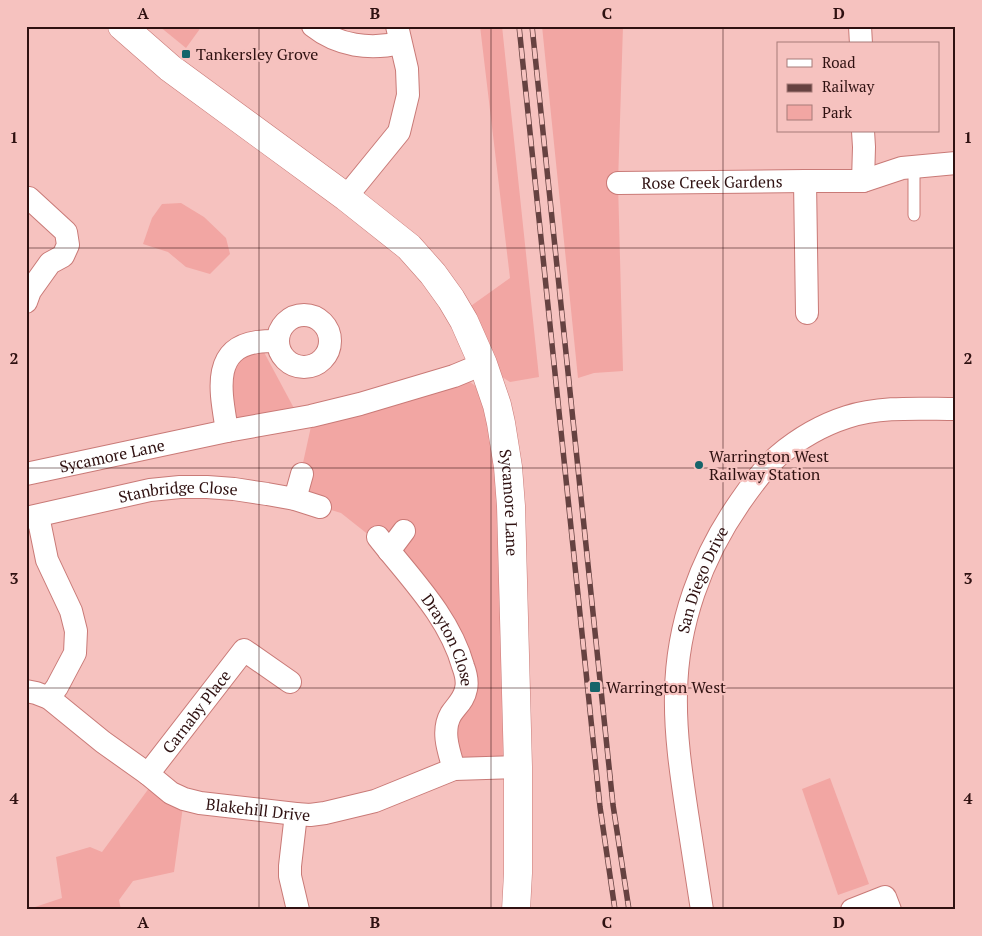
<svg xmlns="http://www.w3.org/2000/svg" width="982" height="936" viewBox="0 0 982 936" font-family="'PT Serif',serif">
	<rect width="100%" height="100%" fill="#f6c2bf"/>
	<g fill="#f2a6a3">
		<path d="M159 26H202L186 48Z"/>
		<path d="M480 26H502L539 377 510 382 494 372 468 308 510 278Z"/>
		<path d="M542 26H623L618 183 623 371 594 373 578 378Z"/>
		<path d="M181 203 204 217 226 238 230 254 210 274 186 267 168 252 143 244 152 218 162 204Z"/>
		<path d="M258 341 296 412 229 423 222 372Z"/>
		<path d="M470 382 488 395 501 423 518 767 468 768 448 752 467 680 389 551 341 513 295 499 312 422Z"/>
		<path d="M830 778 869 884 838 895 802 789Z"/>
		<path d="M155 780 184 799 174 872 133 881 119 900 121 910H26L62 898 56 857 90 847 102 852Z"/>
	</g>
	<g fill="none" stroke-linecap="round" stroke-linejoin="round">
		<defs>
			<path id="service" d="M914 166V215"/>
			<g id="minor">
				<path d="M313 26C338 46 370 50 400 43"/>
				<path d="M860 26 861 44"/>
				<path d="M863 131 864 147 863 181"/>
				<path id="s1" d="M618 183 805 181"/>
				<path d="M346 197 399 132 408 95 407 69 397 26"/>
				<path d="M26 200 29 198 66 232 68 245 63 256 50 263 30 291 26 302"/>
				<path d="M807 313 805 181H863L902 168 956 163"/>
				<circle cx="304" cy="341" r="26"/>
				<path d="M227 431C222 397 209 349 257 342 264 341 271 341 277 341"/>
				<path id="s2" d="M26 474 227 431 311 416 360 404 454 376 483 364"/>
				<path d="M295 499 302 474"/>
				<path d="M38 516 47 560 71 611 76 631 75 653 57 687 49 698"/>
				<path id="s3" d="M26 518 150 490 180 487H207L234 489 267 494 295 499 320 507"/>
				<path id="s4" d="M378 537C410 578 449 616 463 666 466 674 468 681 466 689 464 700 457 705 451 714 441 731 449 752 454 769"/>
				<path d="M389 551 404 531"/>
				<path id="s5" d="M26 691 36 693 49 698 103 742 148 774 171 793 184 799 200 803 296 814 310 815 325 813 375 801 454 769 518 767"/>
				<path id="s6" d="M148 774 244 650 290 682"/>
				<path d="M296 814 290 866V876L298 910"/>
				<path id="s7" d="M702 910C697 877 692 845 687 813 681 773 675 733 676 693 677 624 701 558 740 502 751 486 763 469 778 456 798 439 822 425 847 417 881 406 920 409 956 409"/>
				<path d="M852 910 885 897 890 910"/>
			</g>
			<g id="tertiary">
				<path id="s8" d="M122 26 170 68 346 197 409 247 433 274 451 299 464 321 483 364 497 405 501 423 508 467 511 506 518 767V873L516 910"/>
			</g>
		</defs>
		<use href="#service" stroke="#c97a77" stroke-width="13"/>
		<use href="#minor" stroke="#c97a77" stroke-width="24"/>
		<use href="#tertiary" stroke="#c97a77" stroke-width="29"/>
		<use href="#service" stroke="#fff" stroke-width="11"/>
		<use href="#minor" stroke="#fff" stroke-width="22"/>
		<use href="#tertiary" stroke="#fff" stroke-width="28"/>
		<defs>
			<g id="rail">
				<path d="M519 26 600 807 615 910"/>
				<path d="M532 26 613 805 629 910"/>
			</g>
		</defs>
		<use href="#rail" stroke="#664241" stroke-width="5.5"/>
		<use href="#rail" stroke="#f6c2bf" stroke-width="4" stroke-dasharray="11" stroke-linecap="butt"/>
	</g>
	<path fill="none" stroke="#2f1111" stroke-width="1" stroke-opacity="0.55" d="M259 26V910M491 26V910M723 26V910M26 248H956M26 468H956M26 688H956"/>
	<g fill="#15646a" stroke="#f6c2bf" stroke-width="2">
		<rect x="181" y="49" width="10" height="10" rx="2.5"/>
		<circle cx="699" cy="465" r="5"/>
		<rect x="589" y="681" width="12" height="12" rx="2.5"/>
	</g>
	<g text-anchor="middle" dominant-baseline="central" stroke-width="4.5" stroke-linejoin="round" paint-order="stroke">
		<g font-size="16" fill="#2f1111" stroke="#f6c2bf" text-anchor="start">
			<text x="196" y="54">Tankersley Grove</text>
			<text x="709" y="456">Warrington West<tspan x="709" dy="18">Railway Station</tspan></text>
			<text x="606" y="687">Warrington West</text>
		</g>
		<g font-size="16" fill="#2f1111" stroke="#f6c2bf">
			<text stroke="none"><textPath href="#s1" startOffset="94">Rose Creek Gardens</textPath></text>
			<text stroke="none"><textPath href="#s2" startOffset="88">Sycamore Lane</textPath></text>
			<text stroke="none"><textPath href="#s3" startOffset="155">Stanbridge Close</textPath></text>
			<text stroke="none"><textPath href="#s8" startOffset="644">Sycamore Lane</textPath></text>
			<text stroke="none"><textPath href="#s7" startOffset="336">San Diego Drive</textPath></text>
			<text stroke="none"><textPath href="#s4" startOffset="126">Drayton Close</textPath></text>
			<text stroke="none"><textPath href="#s6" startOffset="79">Carnaby Place</textPath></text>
			<text stroke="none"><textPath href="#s5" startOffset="268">Blakehill Drive</textPath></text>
		</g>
	</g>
	<rect width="982" height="936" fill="none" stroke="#f6c2bf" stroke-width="55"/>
	<rect x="777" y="42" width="162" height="90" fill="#f6c2bf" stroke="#a67b79"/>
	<rect x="787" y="59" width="25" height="8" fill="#ffffff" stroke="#a67b79"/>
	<text x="822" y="68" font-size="15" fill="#2f1111">Road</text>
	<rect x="787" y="84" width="25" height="8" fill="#664241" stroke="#a67b79"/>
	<text x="822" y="92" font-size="15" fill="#2f1111">Railway</text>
	<rect x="787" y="105" width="25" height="15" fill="#f2a6a3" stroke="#a67b79"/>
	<text x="822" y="118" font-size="15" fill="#2f1111">Park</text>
	<rect x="28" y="28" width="926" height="880" fill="none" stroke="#2f1111" stroke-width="2"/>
	<g font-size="16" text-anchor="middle" font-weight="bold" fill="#2f1111">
		<text x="143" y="19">A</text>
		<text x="375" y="19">B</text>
		<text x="607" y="19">C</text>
		<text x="839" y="19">D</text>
		<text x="14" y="143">1</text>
		<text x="968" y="143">1</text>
		<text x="14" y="364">2</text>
		<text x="968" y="364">2</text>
		<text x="14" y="584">3</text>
		<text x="968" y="584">3</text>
		<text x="14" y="804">4</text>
		<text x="968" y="804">4</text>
		<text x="143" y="928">A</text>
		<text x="375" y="928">B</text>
		<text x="607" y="928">C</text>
		<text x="839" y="928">D</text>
	</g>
</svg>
